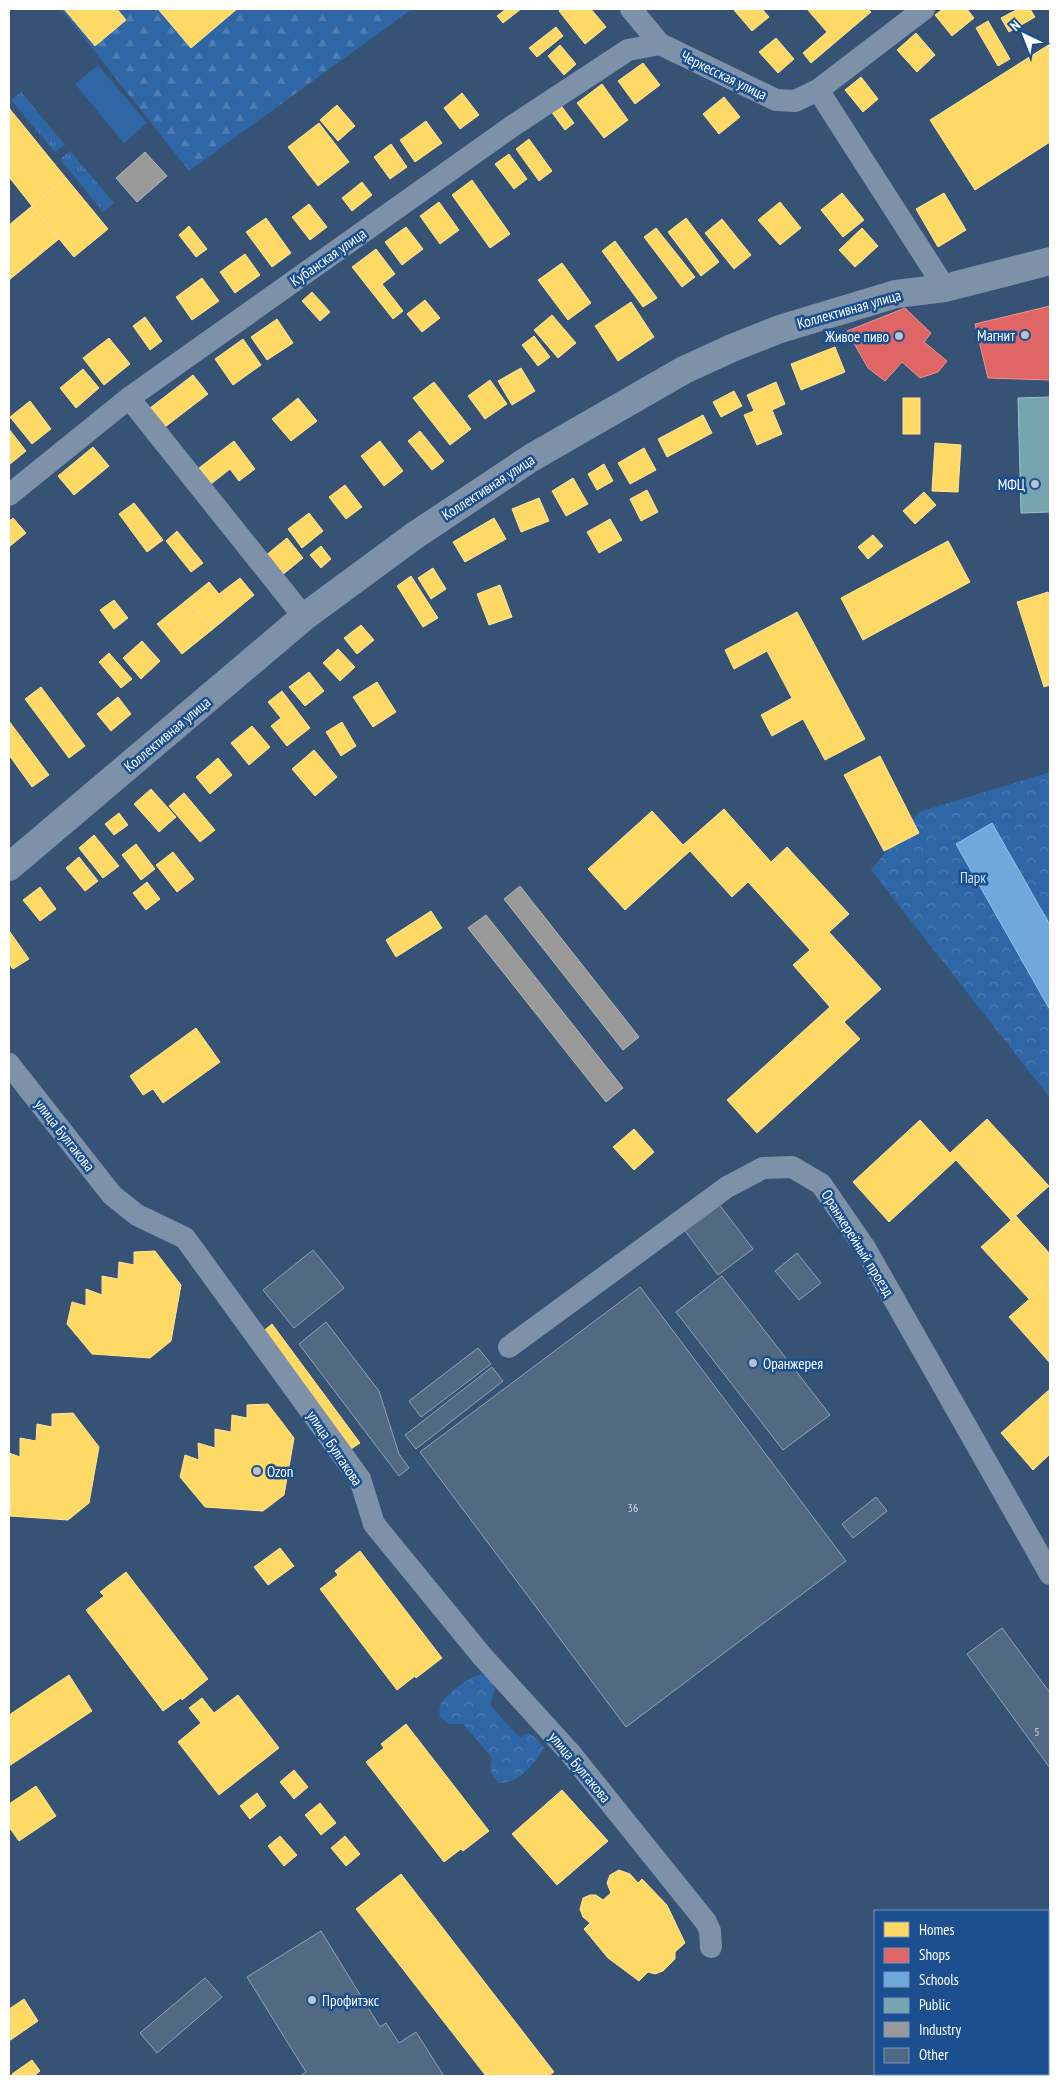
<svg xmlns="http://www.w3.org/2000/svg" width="1059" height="2085" viewBox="0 0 1059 2085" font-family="'PT Sans Narrow',sans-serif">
	<defs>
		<pattern id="grass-tufts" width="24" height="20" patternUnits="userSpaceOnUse" patternTransform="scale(1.25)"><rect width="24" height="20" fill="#2f66a5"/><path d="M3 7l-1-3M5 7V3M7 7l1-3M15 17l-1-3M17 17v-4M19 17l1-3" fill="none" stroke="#4e7db2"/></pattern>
		<pattern id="forest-firs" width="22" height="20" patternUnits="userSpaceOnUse" patternTransform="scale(1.25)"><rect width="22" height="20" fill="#2f66a5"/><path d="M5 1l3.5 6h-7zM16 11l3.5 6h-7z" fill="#4e7db2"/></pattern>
		<pattern id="park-crowns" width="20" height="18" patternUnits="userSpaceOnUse" patternTransform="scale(1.25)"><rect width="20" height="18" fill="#2f66a5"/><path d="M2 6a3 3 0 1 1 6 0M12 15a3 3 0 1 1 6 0" fill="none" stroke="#4e7db2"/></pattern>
	</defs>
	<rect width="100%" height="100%" fill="#365274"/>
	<g fill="url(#grass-tufts)">
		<path d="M21 92 65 145 55 152 11 100Z"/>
		<path d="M70 151 114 203 103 212 60 159Z"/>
	</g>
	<path fill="url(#forest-firs)" d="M61 9H412L189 171Z"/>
	<g fill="url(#park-crowns)">
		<path d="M1050 772V1098L871 870 919 812Z"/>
		<path d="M481 1674 488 1677 495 1689 490 1705 519 1737 529 1733 537 1739 544 1748C534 1764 519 1784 498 1783 491 1774 488 1769 492 1758L463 1724H449L440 1717C439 1712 439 1707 442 1702 449 1692 470 1677 481 1674Z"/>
	</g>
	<path fill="#2f66a5" d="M98 65 147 123 124 143 75 84Z"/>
	<g fill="#ffd966" stroke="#ffe494">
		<path d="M64 9H117L126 20 95 46Z"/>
		<path d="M158 9H237L191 48Z"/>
		<path d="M506 9H521L503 23 497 16Z"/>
		<path d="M562 9H591L606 27 585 44 559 11Z"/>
		<path d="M733 9H762L769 17 752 31Z"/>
		<path d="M807 9H868L871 12 811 63 803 53 827 32Z"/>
		<path d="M943 9H967L974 18 952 36 935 15Z"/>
		<path d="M1018 9H1030L1035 17 1009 32 1001 18Z"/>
		<path d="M988 21 1010 59 998 66 976 28Z"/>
		<path d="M556 27 563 36 537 57 529 48Z"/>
		<path d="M916 33 935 55 917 72 897 50Z"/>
		<path d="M776 38 794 59 778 73 759 52Z"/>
		<path d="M1050 44V142L975 190 930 120Z"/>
		<path d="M560 45 576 64 564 75 548 56Z"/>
		<path d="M643 63 660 85 635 104 618 81Z"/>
		<path d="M861 77 878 99 863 112 845 90Z"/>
		<path d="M602 84 628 120 604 138 577 103Z"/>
		<path d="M462 93 479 115 460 129 444 108Z"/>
		<path d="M724 97 740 117 719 134 703 114Z"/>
		<path d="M559 103 574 123 565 130 550 110Z"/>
		<path d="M337 105 355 126 338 141 320 120Z"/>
		<path d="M9 108 66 178 32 206 9 177Z"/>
		<path d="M426 121 442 143 415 162 400 140Z"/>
		<path d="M319 123 349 162 318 186 288 147Z"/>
		<path d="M529 139 552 171 539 181 516 149Z"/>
		<path d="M391 144 407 167 390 179 374 157Z"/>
		<path d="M509 154 527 179 514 189 495 164Z"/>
		<path d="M66 178 108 229 74 257 32 206Z"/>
		<path d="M472 180 510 234 490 248 452 195Z"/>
		<path d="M362 182 372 195 352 211 342 198Z"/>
		<path d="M842 193 864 220 843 237 821 210Z"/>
		<path d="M944 193 966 230 938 247 916 209Z"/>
		<path d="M439 202 459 230 440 244 420 216Z"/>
		<path d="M780 202 801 228 780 245 758 220Z"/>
		<path d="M309 204 327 227 310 240 292 217Z"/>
		<path d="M32 206 59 239 9 280V225Z"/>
		<path d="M266 218 291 253 272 267 246 232Z"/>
		<path d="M686 218 719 262 701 276 668 232Z"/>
		<path d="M722 219 751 255 734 269 705 233Z"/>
		<path d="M189 226 207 249 196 257 179 235Z"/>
		<path d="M406 227 423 249 402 265 385 242Z"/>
		<path d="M656 228 695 277 682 287 644 237Z"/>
		<path d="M862 228 878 246 855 267 839 250Z"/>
		<path d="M615 241 657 298 643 307 602 251Z"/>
		<path d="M376 249 395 274 382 284 403 311 393 319 352 267Z"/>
		<path d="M245 254 260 275 235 293 220 272Z"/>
		<path d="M562 263 591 303 568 320 538 280Z"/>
		<path d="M202 278 219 301 192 320 176 297Z"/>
		<path d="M312 292 330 312 320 321 302 301Z"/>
		<path d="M425 300 440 318 422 332 407 314Z"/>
		<path d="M631 302 654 337 618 361 595 326Z"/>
		<path d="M552 315 576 343 558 358 534 330Z"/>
		<path d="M145 317 162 341 150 350 133 326Z"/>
		<path d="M277 319 293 343 267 360 251 337Z"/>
		<path d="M534 336 550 357 538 366 522 345Z"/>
		<path d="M109 338 130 364 104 385 83 358Z"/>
		<path d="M243 339 261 365 233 385 215 359Z"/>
		<path d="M835 347 845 372 801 390 791 364Z"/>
		<path d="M521 368 535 391 512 405 498 381Z"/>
		<path d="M83 369 99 388 76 408 60 388Z"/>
		<path d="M193 375 208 394 165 427 150 408Z"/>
		<path d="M490 380 507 404 485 419 468 396Z"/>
		<path d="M434 382 471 429 450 445 413 398Z"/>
		<path d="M776 382 785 404 772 410 782 434 757 445 744 415 754 411 747 395Z"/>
		<path d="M734 391 742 406 721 417 713 402Z"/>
		<path d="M298 398 317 421 291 441 272 419Z"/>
		<rect x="903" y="398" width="17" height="36"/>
		<path d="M30 401 51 429 32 444 10 417Z"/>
		<path d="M703 415 712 433 667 457 658 439Z"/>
		<path d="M9 429 26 451 9 465Z"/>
		<path d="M420 431 444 461 432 470 408 441Z"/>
		<path d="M234 441 255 469 239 481 230 469 211 484 199 468Z"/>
		<path d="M380 441 403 471 384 486 361 456Z"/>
		<path d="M935 443 961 445 958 492 932 491Z"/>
		<path d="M93 447 109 466 74 495 58 476Z"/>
		<path d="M644 448 656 470 630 484 618 463Z"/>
		<path d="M604 464 613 481 597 490 588 474Z"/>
		<path d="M573 478 588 504 566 516 552 491Z"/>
		<path d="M345 485 362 507 346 519 329 497Z"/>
		<path d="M647 490 658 512 641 521 630 499Z"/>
		<path d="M924 492 936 505 915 524 903 511Z"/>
		<path d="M539 498 549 521 521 532 512 509Z"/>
		<path d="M134 503 163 540 147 552 119 514Z"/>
		<path d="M309 513 323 531 302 548 288 529Z"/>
		<path d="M13 518 26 533 9 547V521Z"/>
		<path d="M494 518 506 539 465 562 453 542Z"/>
		<path d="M610 519 622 540 599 553 587 532Z"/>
		<path d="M177 531 203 563 191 572 166 541Z"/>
		<path d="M873 535 883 546 868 559 858 547Z"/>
		<path d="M287 538 303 558 281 576 265 556Z"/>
		<path d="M948 541 970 582 863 640 841 598Z"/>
		<path d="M321 546 331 559 321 568 310 555Z"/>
		<path d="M433 568 446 589 431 599 418 578Z"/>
		<path d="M411 576 438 618 423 627 397 586Z"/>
		<path d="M240 578 254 595 213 629 188 599 209 582 219 594Z"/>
		<path d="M500 585 512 617 489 625 477 594Z"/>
		<path d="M1048 592 1050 600V685L1044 687 1017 602Z"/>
		<path d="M188 599 213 629 182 654 157 624Z"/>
		<path d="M114 600 128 618 114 629 100 610Z"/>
		<path d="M797 612 865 739 825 760 803 719 772 736 761 715 792 698 767 651 734 669 725 650Z"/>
		<path d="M361 625 374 640 357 654 344 638Z"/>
		<path d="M142 641 160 661 141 679 123 658Z"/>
		<path d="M338 649 355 667 340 681 323 663Z"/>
		<path d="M109 653 132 679 121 688 99 662Z"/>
		<path d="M309 672 324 691 305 706 289 687Z"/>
		<path d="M377 682 396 712 373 727 353 697Z"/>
		<path d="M41 687 85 746 69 758 25 699Z"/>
		<path d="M282 691 310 728 287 746 271 726 281 718 268 702Z"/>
		<path d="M118 697 131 714 111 731 97 714Z"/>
		<path d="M9 721 49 775 32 787 9 755Z"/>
		<path d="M342 722 356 746 341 756 326 732Z"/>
		<path d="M252 726 270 747 249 765 231 743Z"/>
		<path d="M314 750 337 777 315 796 292 769Z"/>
		<path d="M880 756 919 833 884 851 844 775Z"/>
		<path d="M218 758 232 775 210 794 196 777Z"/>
		<path d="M151 789 176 817 159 832 134 804Z"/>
		<path d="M184 793 215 830 200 842 169 806Z"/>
		<path d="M724 809 771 862 787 847 849 914 829 932 881 989 844 1022 860 1039 757 1133 727 1100 830 1007 793 965 810 950 748 882 732 897 690 851 625 910 588 869 652 811 683 845Z"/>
		<path d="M119 813 128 825 114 835 105 824Z"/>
		<path d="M94 835 119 866 103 878 79 848Z"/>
		<path d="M136 844 155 869 141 880 122 855Z"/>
		<path d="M173 852 194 879 177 892 156 865Z"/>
		<path d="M79 857 98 881 85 891 66 868Z"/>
		<path d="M147 882 160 899 146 910 133 893Z"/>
		<path d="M40 887 56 909 40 921 23 900Z"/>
		<path d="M431 911 442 928 396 957 386 940Z"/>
		<path d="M10 932 29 959 13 969 9 964V933Z"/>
		<path d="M196 1028 220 1062 163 1103 153 1089 143 1095 130 1076Z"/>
		<path d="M987 1119 1049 1186 1011 1220 956 1160 889 1222 853 1182 920 1120 950 1153Z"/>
		<path d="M634 1129 654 1152 634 1170 613 1147Z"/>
		<path d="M1016 1216 1050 1254V1280L1029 1299 981 1247Z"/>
		<path d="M155 1251 181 1285 171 1341 150 1358 92 1354 67 1324 72 1302 86 1306V1289L102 1295V1276L118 1279 119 1262 134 1265V1252Z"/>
		<path d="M1050 1281V1363L1009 1317Z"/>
		<path d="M272 1324 360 1443 348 1451 261 1333Z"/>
		<path d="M1050 1389V1454L1033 1470 1001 1433Z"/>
		<path d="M268 1404 294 1438 284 1495 263 1511 205 1507 180 1477 185 1455 199 1460 198 1443 215 1448V1429L231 1432 232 1415 247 1418V1405Z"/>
		<path d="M73 1413 99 1447 89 1503 68 1520 10 1516 9 1453 20 1457V1438L36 1441 37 1424 52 1427V1414Z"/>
		<path d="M280 1548 294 1566 268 1585 254 1567Z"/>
		<path d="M360 1551 442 1658 416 1678 415 1676 397 1690 320 1589 338 1575 335 1571Z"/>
		<path d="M126 1572 208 1679 182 1700 181 1698 163 1711 86 1610 104 1596 100 1592Z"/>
		<path d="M69 1675 92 1711 9 1766V1715Z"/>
		<path d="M238 1695 279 1748 219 1795 178 1742 201 1723 189 1708 202 1698 214 1713Z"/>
		<path d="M406 1724 489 1831 463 1851 461 1849 444 1862 366 1762 384 1748 381 1744Z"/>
		<path d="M294 1770 308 1787 294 1799 280 1782Z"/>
		<path d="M36 1786 56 1816 19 1841 9 1827V1804Z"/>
		<path d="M562 1790 608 1841 557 1885 512 1834Z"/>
		<path d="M257 1793 266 1806 250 1819 240 1806Z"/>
		<path d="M320 1803 336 1823 321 1835 305 1815Z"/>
		<path d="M280 1836 297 1855 284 1866 268 1846Z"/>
		<path d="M345 1836 360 1854 346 1866 331 1848Z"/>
		<path d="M619 1870 630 1874 638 1883 642 1879 667 1905 685 1943 675 1952V1959L663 1971 655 1974 648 1972 639 1981 608 1958 584 1929 590 1923 583 1917 580 1909 583 1898 590 1895H596L603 1900 611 1893 607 1883 610 1875Z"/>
		<path d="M401 1874 554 2072 548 2076H486L356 1909Z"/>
		<path d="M24 1999 38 2021 9 2041V2009Z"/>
		<path d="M32 2060 40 2071 34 2076H13L12 2074Z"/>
	</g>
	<g fill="#e06666" stroke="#e99494">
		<path d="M1050 306V380L988 378 975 324Z"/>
		<path d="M905 308 931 333 924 342 947 361 938 372 920 378 902 362 885 381 868 368 847 331Z"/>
	</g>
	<path fill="#6fa8dc" stroke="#9ac2e6" d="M992 823 1050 925V1010L956 844Z"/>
	<path fill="#76a5af" stroke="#9fc0c7" d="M1050 397V512L1021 513 1018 398Z"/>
	<g fill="#999" stroke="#b8b8b8">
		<path d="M145 152 167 176 137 202 116 178Z"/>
		<path d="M520 886 639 1037 623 1050 504 899Z"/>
		<path d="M486 915 623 1088 606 1102 468 928Z"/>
	</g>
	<g fill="#526984" stroke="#92a2b6">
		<path d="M718 1203 753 1249 718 1275 683 1228Z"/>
		<path d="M313 1250 344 1288 294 1328 263 1290Z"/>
		<path d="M797 1253 821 1283 799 1300 775 1271Z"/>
		<path d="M722 1276 830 1415 783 1450 676 1312Z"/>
		<path d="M640 1287 846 1561 626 1727 420 1452Z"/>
		<path d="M326 1322 379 1391 399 1454 409 1468 399 1476 299 1344Z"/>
		<path d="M478 1348 491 1364 421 1417 409 1401Z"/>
		<path d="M492 1367 503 1381 416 1449 405 1435Z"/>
		<path d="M876 1497 887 1511 853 1538 842 1524Z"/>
		<path d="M1002 1628 1050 1693V1768L967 1654Z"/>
		<path d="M321 1931 380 2027 386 2023 399 2043 416 2032 444 2076H300L306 2072 247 1977Z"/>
		<path d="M205 1978 222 1997 157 2053 140 2033Z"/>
	</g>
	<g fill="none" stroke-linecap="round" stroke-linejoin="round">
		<g stroke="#7d92a8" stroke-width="22">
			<path d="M631 9 660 44 776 100 795 101 818 90 924 9"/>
			<path d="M818 90 945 288"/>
			<path d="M129 398 304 617"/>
			<path d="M9 495 129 398 514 125 628 50 660 44"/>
			<path d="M9 1064 112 1195 137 1215 185 1238 360 1479 374 1524 482 1656 571 1754 706 1922 710 1931 711 1947"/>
			<path d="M509 1347 727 1187 763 1168 792 1167 821 1184 865 1248 1050 1574"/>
		</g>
		<path stroke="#7d92a8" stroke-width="28" d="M9 867 304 617 414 536 531 458 684 370 732 348 780 329 896 294 945 288 1050 261"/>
	</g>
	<g fill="#b9c2ce" stroke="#1b4f8f" stroke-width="2">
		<circle cx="1025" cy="335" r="5"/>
		<circle cx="899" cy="336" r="5"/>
		<circle cx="1035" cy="484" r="5"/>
		<circle cx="753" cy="1363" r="5"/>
		<circle cx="257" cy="1471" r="5"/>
		<circle cx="312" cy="2000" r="5"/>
	</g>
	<g text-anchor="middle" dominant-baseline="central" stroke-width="5" stroke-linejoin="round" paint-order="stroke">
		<g font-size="12" fill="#d4dae0">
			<text x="633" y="1507">36</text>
			<text x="1037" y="1731">5</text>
		</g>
		<g font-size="15" fill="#fff" stroke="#1b4f8f">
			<text transform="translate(724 75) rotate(26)">Черкесская улица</text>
			<text transform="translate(328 257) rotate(-35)">Кубанская улица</text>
			<text transform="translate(849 309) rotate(-16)">Коллективная улица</text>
			<text transform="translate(488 487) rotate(-33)">Коллективная улица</text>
			<text transform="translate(167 734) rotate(-40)">Коллективная улица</text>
			<text transform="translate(65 1135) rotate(52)">улица Булгакова</text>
			<text transform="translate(858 1243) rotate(58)">Оранжерейный проезд</text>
			<text transform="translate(335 1448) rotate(56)">улица Булгакова</text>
			<text transform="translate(580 1767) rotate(50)">улица Булгакова</text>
		</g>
		<g font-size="15" fill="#fff" stroke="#1b4f8f" text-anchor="end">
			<text x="1015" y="335">Магнит</text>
			<text x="889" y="336">Живое пиво</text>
			<text x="1025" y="484">МФЦ</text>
			<text x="763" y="1363" text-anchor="start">Оранжерея</text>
			<text x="267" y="1471" text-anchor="start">Ozon</text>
			<text x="322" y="2000" text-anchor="start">Профитэкс</text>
		</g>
		<g font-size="15" fill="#cfe3fa" stroke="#1b4f8f">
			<text x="973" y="877">Парк</text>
		</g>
	</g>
	<rect width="1059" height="2085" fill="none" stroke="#ffffff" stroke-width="20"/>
	<rect x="874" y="1910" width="175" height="165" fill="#1b4f8f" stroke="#7695bc"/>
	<rect x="884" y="1922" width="25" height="15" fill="#ffd966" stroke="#7695bc"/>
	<text x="919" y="1935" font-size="15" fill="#ffffff">Homes</text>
	<rect x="884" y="1948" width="25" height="15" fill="#e06666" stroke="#7695bc"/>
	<text x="919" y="1960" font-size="15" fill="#ffffff">Shops</text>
	<rect x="884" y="1972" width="25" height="15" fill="#6fa8dc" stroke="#7695bc"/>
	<text x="919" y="1985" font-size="15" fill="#ffffff">Schools</text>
	<rect x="884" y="1998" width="25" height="15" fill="#76a5af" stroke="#7695bc"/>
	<text x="919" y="2010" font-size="15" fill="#ffffff">Public</text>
	<rect x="884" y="2022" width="25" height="15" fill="#999999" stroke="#7695bc"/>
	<text x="919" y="2035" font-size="15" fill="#ffffff">Industry</text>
	<rect x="884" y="2048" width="25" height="15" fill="#526984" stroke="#7695bc"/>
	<text x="919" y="2060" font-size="15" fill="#ffffff">Other</text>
	<g transform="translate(1024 35) rotate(317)" stroke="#1b4f8f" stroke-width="4" paint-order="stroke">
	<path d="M0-4L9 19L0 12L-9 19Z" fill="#ffffff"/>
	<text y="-8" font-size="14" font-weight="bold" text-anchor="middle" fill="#ffffff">N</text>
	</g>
</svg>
